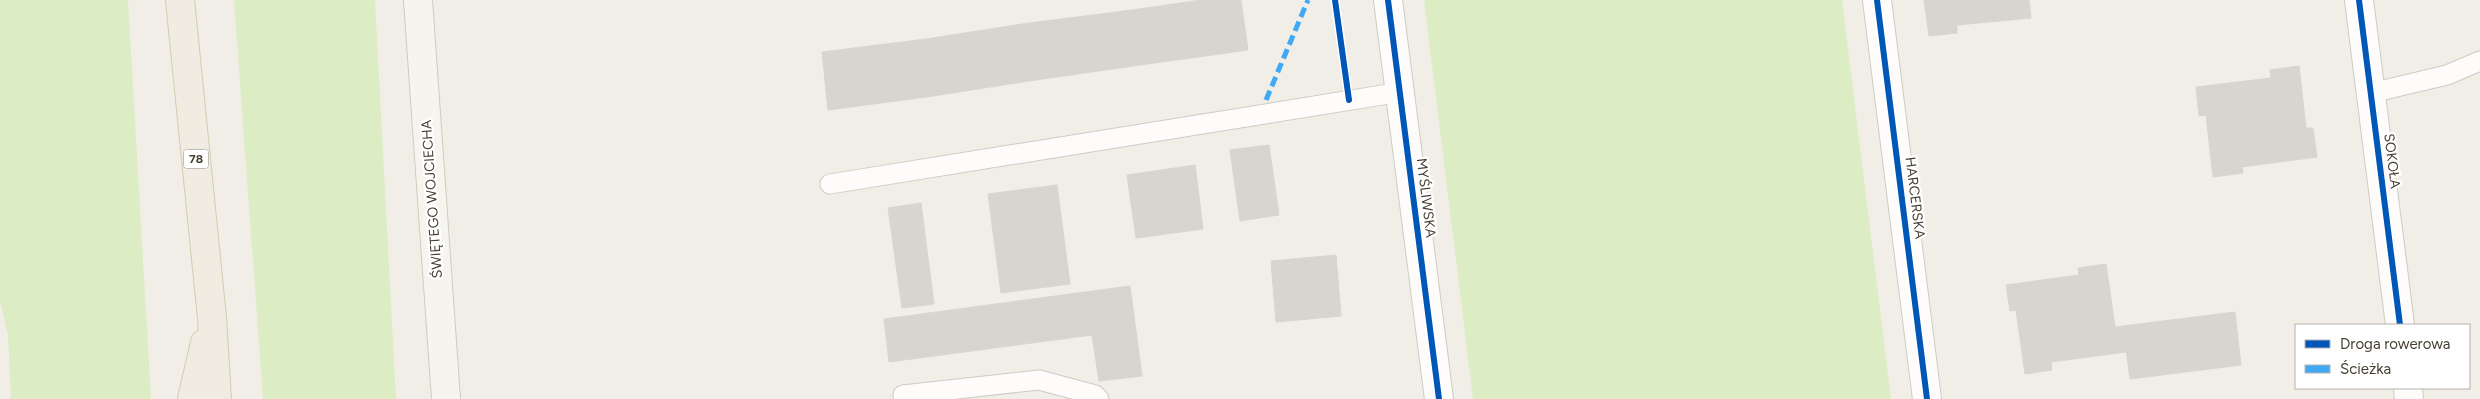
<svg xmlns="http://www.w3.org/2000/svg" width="2480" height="399" viewBox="0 0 2480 399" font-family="Figtree,sans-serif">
	<rect width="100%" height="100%" fill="#f0eee7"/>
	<g fill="#dcedc4">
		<path d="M0 0H128L151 399H11L8 335 0 301Z"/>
		<path d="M234 0H375L396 399H263Z"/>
		<path d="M1424 0H1842L1891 399H1473Z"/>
	</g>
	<g fill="#d8d5ce" stroke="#d8d5cd">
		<path d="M1201 0H1241L1248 50 1140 65 1132 10Z"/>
		<path d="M1924 0H2029L2031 18 1957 25V33L1929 36Z"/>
		<path d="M1132 10 1140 65 1029 81 1022 24Z"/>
		<path d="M1022 24 1029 81 933 96 926 39Z"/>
		<path d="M926 39 933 96 828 110 822 52Z"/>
		<path d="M2299 66 2306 128H2313L2317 157 2242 167 2243 173 2213 177 2206 115 2199 116 2196 87 2271 78 2270 70Z"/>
		<path d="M1269 145 1279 215 1240 221 1230 150Z"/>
		<path d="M1195 165 1203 229 1136 238 1127 175Z"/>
		<path d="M1057 185 1070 284 1001 293 988 194Z"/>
		<path d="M921 203 934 304 902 308 888 208Z"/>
		<path d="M1336 255 1341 316 1276 322 1271 261Z"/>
		<path d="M2106 264 2115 327 2123 326 2126 352 2051 362 2052 370 2025 374 2016 310 2010 311 2006 285 2079 275 2078 268Z"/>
		<path d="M1130 286 1142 376 1099 381 1092 335 889 362 884 319Z"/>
		<path d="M2235 312 2241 365 2130 379 2123 326Z"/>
	</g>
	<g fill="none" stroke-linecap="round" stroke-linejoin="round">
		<defs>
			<g id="service">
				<path d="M2371 93 2447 75 2480 61"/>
				<path d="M830 184 1401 92"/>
				<path d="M904 399 903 395 1039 380 1095 395 1099 399"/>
			</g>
			<g id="minor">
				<path d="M1877 0 1927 399"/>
				<path d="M2359 0 2400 325"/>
				<path d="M2408 388 2409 399"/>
			</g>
			<path id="tertiary" d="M1388 0 1439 399"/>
			<path id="secondary" d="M418 0 446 399"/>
			<g id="primary">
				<path d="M180 0 212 318 217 399"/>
				<path d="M192 399 205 343"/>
			</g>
		</defs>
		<use href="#service" stroke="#cecbc5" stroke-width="21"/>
		<use href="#minor" stroke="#cecbc5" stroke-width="30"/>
		<use href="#tertiary" stroke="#cecbc5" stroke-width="30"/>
		<use href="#secondary" stroke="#d0cbbd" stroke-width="30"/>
		<use href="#primary" stroke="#d4cbb2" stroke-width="30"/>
		<use href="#service" stroke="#fdfcfb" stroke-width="19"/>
		<use href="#minor" stroke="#fdfcfb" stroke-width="28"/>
		<use href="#tertiary" stroke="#fdfcfb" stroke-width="28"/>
		<use href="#secondary" stroke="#f6f4ee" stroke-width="28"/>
		<use href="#primary" stroke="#f1ece2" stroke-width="28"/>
		<path stroke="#3fa9f5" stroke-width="5" stroke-dasharray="10 5" stroke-linecap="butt" d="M1266 100 1308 0"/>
		<defs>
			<g id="cycleway">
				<path d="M1335 0 1349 100"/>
				<path d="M1388 0 1439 399"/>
				<path d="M1877 0 1927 399"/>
				<path d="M2359 0 2400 325"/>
			</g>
		</defs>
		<use href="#cycleway" stroke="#fff" stroke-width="9"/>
		<use href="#cycleway" stroke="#0057b8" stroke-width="6"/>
	</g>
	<g text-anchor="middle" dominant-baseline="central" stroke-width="4.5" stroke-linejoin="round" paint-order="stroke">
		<rect fill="#fff" stroke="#7e7970" stroke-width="1" x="183.5" y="149.5" width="25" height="19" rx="4"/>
		<g font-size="12" font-weight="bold" fill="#463f33">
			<text x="196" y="159">78</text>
		</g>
		<g font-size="14" fill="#463f33" stroke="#fff">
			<text transform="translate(2392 161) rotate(83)">SOKOŁA</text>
			<text transform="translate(1426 198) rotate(83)">MYŚLIWSKA</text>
			<text transform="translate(1915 198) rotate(83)">HARCERSKA</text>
			<text transform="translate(432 199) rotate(-94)">ŚWIĘTEGO WOJCIECHA</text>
		</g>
	</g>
	<rect x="2295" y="324" width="175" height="65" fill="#ffffff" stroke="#b5b2ad"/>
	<rect x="2305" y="340" width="25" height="8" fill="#0057b8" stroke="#b5b2ad"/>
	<text x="2340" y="349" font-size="15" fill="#463f33">Droga rowerowa</text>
	<rect x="2305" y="365" width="25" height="8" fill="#3fa9f5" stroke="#b5b2ad"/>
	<text x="2340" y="374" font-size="15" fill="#463f33">Ścieżka</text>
</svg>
